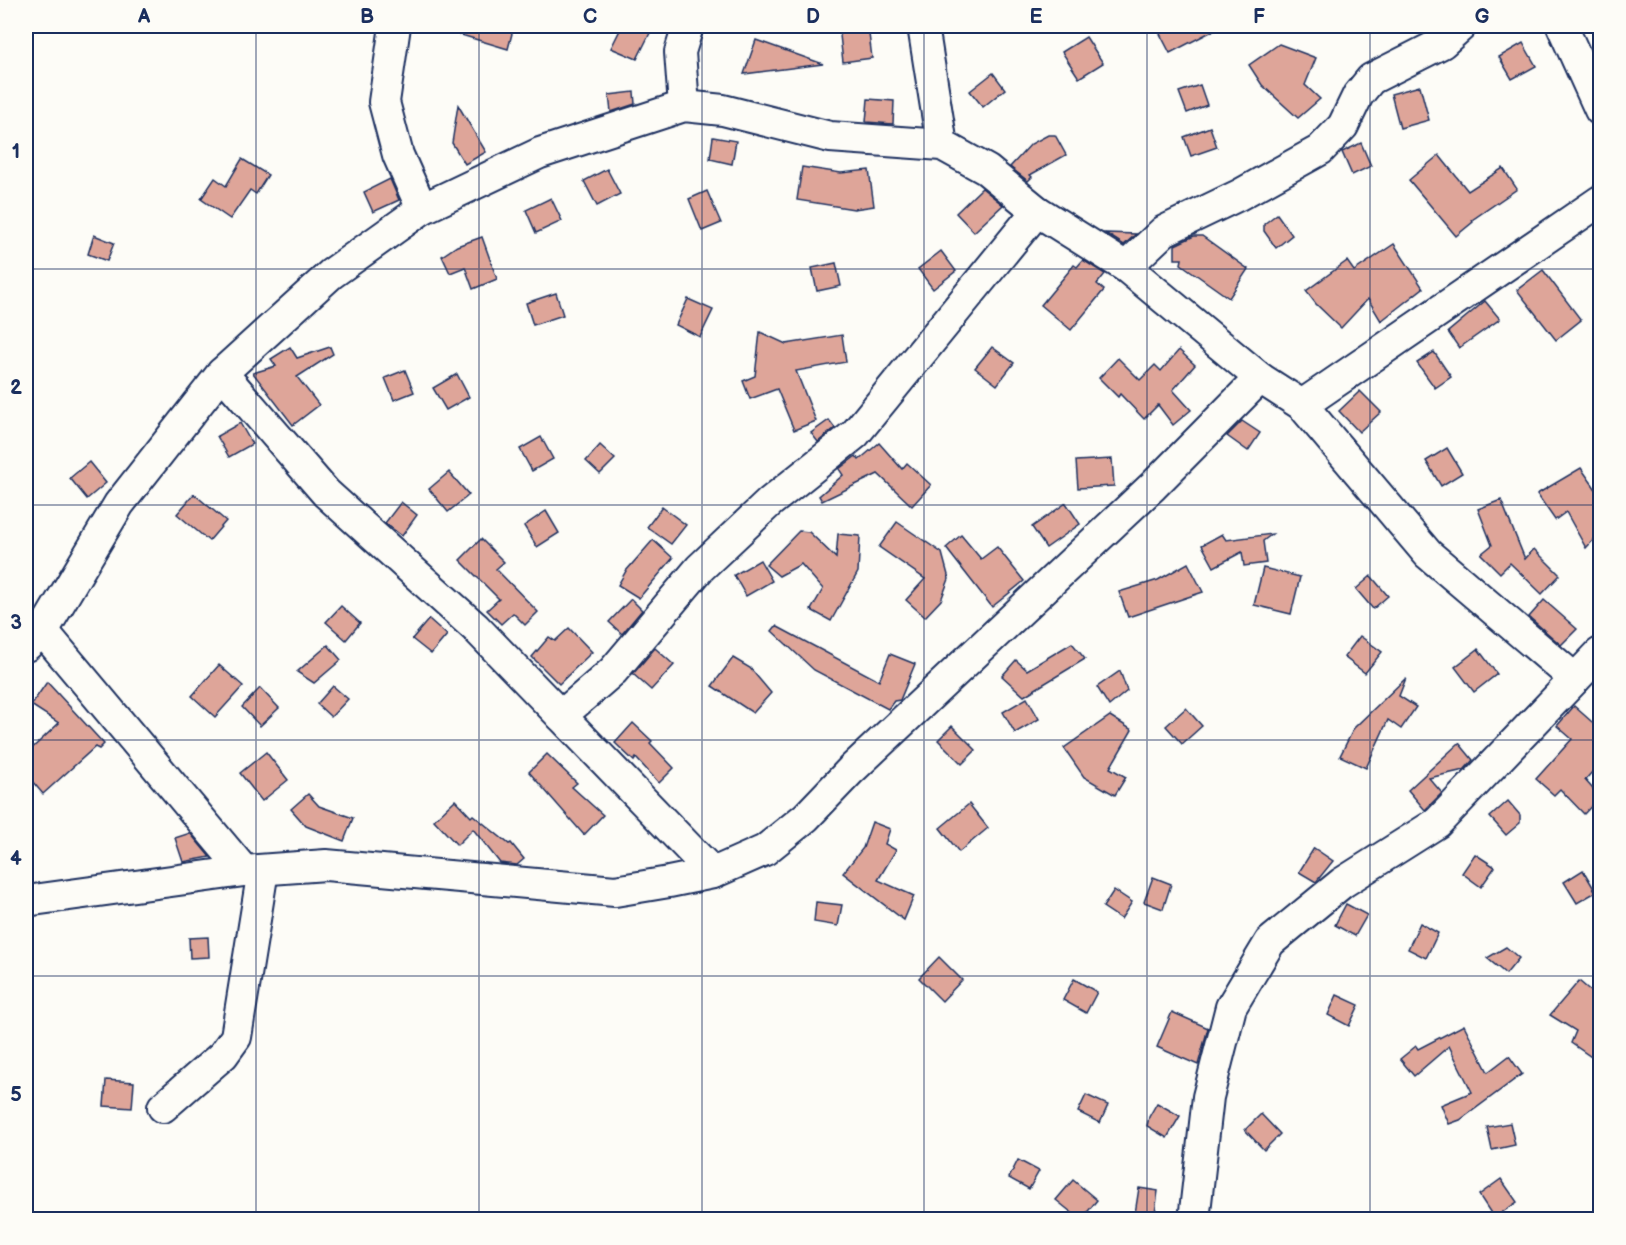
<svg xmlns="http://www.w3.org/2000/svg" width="1626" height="1245" viewBox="0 0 1626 1245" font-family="'Balsamiq Sans',sans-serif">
	<rect width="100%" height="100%" fill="#fdfcf7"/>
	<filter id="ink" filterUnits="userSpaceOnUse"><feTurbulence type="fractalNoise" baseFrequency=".0167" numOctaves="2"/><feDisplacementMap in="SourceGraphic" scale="12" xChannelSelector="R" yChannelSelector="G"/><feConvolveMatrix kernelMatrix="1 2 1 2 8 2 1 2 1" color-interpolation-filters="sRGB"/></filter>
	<g filter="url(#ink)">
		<g fill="#dea599" stroke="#1b2f5e" stroke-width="1.5">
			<path d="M449 26H514L508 49 448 31Z"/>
			<path d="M622 26H638L651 31 637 59 611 48Z"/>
			<path d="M839 26H868L872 58 843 62Z"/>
			<path d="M1156 26H1222L1170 53Z"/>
			<path d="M1086 37 1103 63 1079 78 1062 52Z"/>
			<path d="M756 40 823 64 744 74Z"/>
			<path d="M1523 43 1536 66 1512 79 1499 57Z"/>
			<path d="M1279 44 1316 58 1305 85 1320 99 1298 118 1262 85 1249 65Z"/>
			<path d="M993 73 1005 89 983 107 970 91Z"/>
			<path d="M1200 85 1207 105 1187 113 1179 92Z"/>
			<path d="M1420 86 1429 120 1400 128 1391 94Z"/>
			<path d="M634 92 635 104 611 112 609 95Z"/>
			<path d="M868 99 894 101 893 124 866 122Z"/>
			<path d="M458 105 486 152 465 164 452 143Z"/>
			<path d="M1210 127 1217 147 1191 156 1184 137Z"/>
			<path d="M1048 135H1055L1066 155 1030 175 1032 177 1028 181 1010 167 1031 144Z"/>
			<path d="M713 137 736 141 732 164 710 159Z"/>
			<path d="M1361 143 1371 166 1352 175 1342 152Z"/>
			<path d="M1439 155 1468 191 1503 168 1517 189 1472 220 1473 222 1456 236 1409 180Z"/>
			<path d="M242 159 268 175 256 194 250 190 230 219 201 199 215 178 226 186Z"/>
			<path d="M802 167 841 173 869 170 874 206 854 209 797 200Z"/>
			<path d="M607 169 620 194 597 206 584 181Z"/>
			<path d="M390 179 399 200 373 212 364 192Z"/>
			<path d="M982 188 1003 205 974 232 956 213Z"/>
			<path d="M707 191 721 223 702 231 689 199Z"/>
			<path d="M551 198 562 221 536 233 526 210Z"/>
			<path d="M1277 214 1292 235 1276 248 1264 231V224Z"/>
			<path d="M1105 233 1136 234 1124 245Z"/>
			<path d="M94 235 114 243 107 261 88 254Z"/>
			<path d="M1194 236H1202L1248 269 1229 298 1181 264 1182 259H1175V245Z"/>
			<path d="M482 237 497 279 473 289 465 267 450 273 442 256 457 246Z"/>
			<path d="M1394 244 1423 288 1381 321 1368 299 1341 328 1316 304 1306 291 1347 261 1354 271Z"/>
			<path d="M941 251 956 271 933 289 918 269Z"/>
			<path d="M1083 260 1105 274 1097 284 1104 290 1071 330 1041 305 1074 265 1077 267Z"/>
			<path d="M836 263 841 286 817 291 812 268Z"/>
			<path d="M1543 270 1581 320 1556 340 1517 290Z"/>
			<path d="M556 293 563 315 533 325 526 303Z"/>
			<path d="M688 299 713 310 700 337 676 325Z"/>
			<path d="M1485 301 1500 319 1459 348 1448 332Z"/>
			<path d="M760 332 786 344 842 335 846 362 796 371 816 421 794 430 777 389 750 399 743 381 755 376Z"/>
			<path d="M290 347 297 358 330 347 333 354 297 377 319 405 293 425 253 373 276 366 271 359Z"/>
			<path d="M992 347 1014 363 997 385 975 368Z"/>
			<path d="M1179 350 1195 365 1173 390 1191 410 1173 425 1158 405 1144 419 1120 394 1118 397 1099 378 1118 358 1140 380 1155 365 1161 371Z"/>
			<path d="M1434 352 1451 377 1435 388 1417 363Z"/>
			<path d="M405 370 414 392 394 400 385 378Z"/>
			<path d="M457 374 469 397 446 410 433 388Z"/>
			<path d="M1360 391 1381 412 1359 432 1339 411Z"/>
			<path d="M829 420 835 428 818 442 811 433Z"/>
			<path d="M1242 421 1260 433 1248 451 1227 436Z"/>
			<path d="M240 423 252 444 229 457 217 436Z"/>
			<path d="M541 437 553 459 532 471 520 449Z"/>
			<path d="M879 443 902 469 907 463 931 485 912 506 878 474 822 501 819 496 843 475 839 469 856 456 859 460Z"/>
			<path d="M600 445 615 459 600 474 586 461Z"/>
			<path d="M1447 448 1462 473 1441 486 1426 461Z"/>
			<path d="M1112 459 1114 486 1078 488 1076 461Z"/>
			<path d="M89 462 106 483 87 499 70 478Z"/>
			<path d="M1581 468 1600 495V533L1586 548 1566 512 1555 520 1537 494Z"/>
			<path d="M449 472 469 495 448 512 429 489Z"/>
			<path d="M194 494 226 521 209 541 177 514Z"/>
			<path d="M1501 500 1525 559 1534 549 1560 575 1542 594 1510 563 1500 573 1481 554 1492 545 1478 509Z"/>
			<path d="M401 502 417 515 402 536 385 523Z"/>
			<path d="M1066 503 1080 524 1046 548 1032 527Z"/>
			<path d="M662 507 686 525 671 544 647 527Z"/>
			<path d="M546 511 559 533 537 547 524 526Z"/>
			<path d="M897 522 942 553 949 579 941 600 925 617 906 600 925 579 879 547Z"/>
			<path d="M799 531 809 532 836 558 838 534 860 536 858 572 831 621 811 610 823 589 801 564 779 576 766 565Z"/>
			<path d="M1222 534 1226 540 1272 534 1263 541 1266 563 1244 566 1242 552 1214 567 1202 545Z"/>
			<path d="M961 535 981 559 997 547 1024 581 992 607 946 548Z"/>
			<path d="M481 539 504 562 496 569 538 612 525 625 513 613 501 624 487 610 499 599 460 560Z"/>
			<path d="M653 540 673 558 639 598 618 585 626 571Z"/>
			<path d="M760 560 772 581 746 596 734 575Z"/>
			<path d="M1188 563 1203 592 1128 617 1119 592 1158 580Z"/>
			<path d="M1263 568 1300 577 1291 614 1254 605Z"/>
			<path d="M1371 576 1388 596 1373 609 1356 589Z"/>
			<path d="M631 599 642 610 622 634 609 622Z"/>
			<path d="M1544 600 1577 629 1561 645 1529 617Z"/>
			<path d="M341 606 360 623 346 640 326 622Z"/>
			<path d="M429 619 447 635 431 654 412 639Z"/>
			<path d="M776 626 879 681 890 654 915 664 900 700 894 701 888 709 814 670 772 631Z"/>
			<path d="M569 628 592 652 559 684 532 657 549 637 555 641Z"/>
			<path d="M1360 636 1382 652 1365 673 1344 657Z"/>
			<path d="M1072 643 1085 659 1024 696 1002 676 1016 660 1027 670Z"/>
			<path d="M328 645 341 660 314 683 297 672Z"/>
			<path d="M655 648 674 665 651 690 633 674Z"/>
			<path d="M1478 649 1497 674 1474 692 1455 667Z"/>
			<path d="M733 658 750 668 771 693 753 713 712 686Z"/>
			<path d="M219 665 243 686 215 717 192 696Z"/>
			<path d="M1120 671 1127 691 1109 706 1097 687Z"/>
			<path d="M1406 678 1399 696 1416 707 1401 729 1388 720 1366 768 1340 756 1354 728Z"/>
			<path d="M47 682 104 744 99 749 95 747 43 794 26 774V754L59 723 31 705Z"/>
			<path d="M333 686 348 699 331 717 317 704Z"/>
			<path d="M260 688 279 708 260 726 242 707Z"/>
			<path d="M1027 698 1039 719 1015 733 1003 712Z"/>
			<path d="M1574 706 1600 729V763L1585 780 1600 797 1584 814 1560 789 1554 795 1536 779 1572 739 1557 726Z"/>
			<path d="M1186 708 1202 726 1182 744 1166 726Z"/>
			<path d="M1110 716 1132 730 1110 768 1126 777 1115 795 1084 777 1064 748Z"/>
			<path d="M633 723 652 741 650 743 674 768 659 783 636 758 634 761 615 743Z"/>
			<path d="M952 726 976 750 962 764 938 740Z"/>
			<path d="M1459 743 1473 760 1464 770 1429 778 1442 793 1425 810 1408 790Z"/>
			<path d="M266 752 288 780 262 801 240 773Z"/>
			<path d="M547 754 577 783 572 787 603 815 584 835 529 772Z"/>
			<path d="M308 794 319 806 353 818 344 841 306 826 291 809Z"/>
			<path d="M455 800 471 817 473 815 509 844 511 843 524 859 517 865 500 863 473 829 457 845 434 820Z"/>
			<path d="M1508 801 1520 815V823L1506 835 1490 817Z"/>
			<path d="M969 804 988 828 959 852 940 828Z"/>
			<path d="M872 822 890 829 885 844 896 850 878 880 914 896 904 920 843 873 863 848Z"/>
			<path d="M190 833 210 857 183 862 175 838Z"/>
			<path d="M1314 848 1333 861 1316 882 1299 872Z"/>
			<path d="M1475 854 1495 867 1481 887 1462 873Z"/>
			<path d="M1583 870 1596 892 1577 903 1564 882Z"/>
			<path d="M1153 877 1171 884 1163 909 1144 902Z"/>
			<path d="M1114 890 1132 902 1121 919 1103 907Z"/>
			<path d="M816 902 842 905 838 926 814 922Z"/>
			<path d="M1346 904 1367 915 1355 936 1335 925Z"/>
			<path d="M1420 923 1438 933 1426 958 1408 949Z"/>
			<path d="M208 937 209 957 190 958 189 938Z"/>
			<path d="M1506 947 1519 958 1506 974 1487 958Z"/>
			<path d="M939 957 962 980 942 1001 919 978Z"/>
			<path d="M1074 979 1097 992 1086 1013 1063 1000Z"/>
			<path d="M1579 981 1600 999V1063L1571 1043 1576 1031 1550 1015Z"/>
			<path d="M1337 995 1359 1005 1349 1026 1328 1015Z"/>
			<path d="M1172 1012 1208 1028 1198 1065 1157 1047Z"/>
			<path d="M1464 1025 1488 1072 1509 1056 1522 1074 1460 1120 1449 1124 1441 1105 1472 1092 1449 1046 1414 1076 1400 1059 1416 1046 1418 1049Z"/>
			<path d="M106 1080 134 1082 132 1108 104 1106Z"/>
			<path d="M1086 1095 1108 1105 1100 1123 1078 1112Z"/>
			<path d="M1157 1103 1180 1116 1167 1138 1147 1126 1149 1117Z"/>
			<path d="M1261 1114 1280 1134 1264 1150 1245 1130Z"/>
			<path d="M1510 1123 1515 1145 1492 1150 1487 1127Z"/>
			<path d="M1018 1160 1039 1171 1029 1189 1009 1178Z"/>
			<path d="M1501 1179 1517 1202 1494 1218 1479 1195Z"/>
			<path d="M1073 1180 1097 1200 1081 1220 1056 1200Z"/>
			<path d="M1139 1188 1158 1191 1154 1220H1134Z"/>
		</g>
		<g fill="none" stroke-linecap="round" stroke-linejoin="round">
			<defs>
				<g id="minor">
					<path d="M395 26 384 102 398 155 422 209"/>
					<path d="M923 26 942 145"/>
					<path d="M1562 26 1600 110"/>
					<path d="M684 106 680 52 688 26"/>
					<path d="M1126 267 1164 231 1239 195 1320 150 1343 126 1358 95 1371 79 1442 43 1461 26"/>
					<path d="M222 373 326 493 476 628 713 873"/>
					<path d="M1302 405 1428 554 1575 679"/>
					<path d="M43 631 244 871"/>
					<path d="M26 646 43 631 119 504 222 373 331 274 422 209 540 153 684 106 723 110 830 137 942 145 987 170 1037 211 1126 267 1260 378 1302 405 1600 201"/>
					<path d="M561 716 613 671 700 568 770 502 855 434 1037 211"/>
					<path d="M26 901 244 871 326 865 615 891 669 882 713 873 765 850 806 817 851 770 1153 486 1260 378"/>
					<path d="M163 1107 223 1055 236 1037 263 870"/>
					<path d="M1194 1220 1208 1097 1231 1007 1270 942 1342 883 1437 823 1600 653"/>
				</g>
			</defs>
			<use href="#minor" stroke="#1b2f5e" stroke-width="34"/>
			<use href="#minor" stroke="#fdfcf7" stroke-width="30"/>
		</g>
	</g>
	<path fill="none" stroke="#1b2f5e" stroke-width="1.5" stroke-opacity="0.55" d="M256 26V1220M479 26V1220M702 26V1220M924 26V1220M1147 26V1220M1370 26V1220M26 269H1600M26 505H1600M26 740H1600M26 976H1600"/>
	<rect width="1626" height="1245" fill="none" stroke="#fdfcf7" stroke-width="66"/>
	<rect x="33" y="33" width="1560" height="1179" fill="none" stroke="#1b2f5e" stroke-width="2"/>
	<g font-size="20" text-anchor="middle" font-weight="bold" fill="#1b2f5e">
		<text x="144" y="23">A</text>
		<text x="367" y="23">B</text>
		<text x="590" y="23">C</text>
		<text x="813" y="23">D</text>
		<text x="1036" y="23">E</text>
		<text x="1259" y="23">F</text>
		<text x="1482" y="23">G</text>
		<text x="16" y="158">1</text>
		<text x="16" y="394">2</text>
		<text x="16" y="629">3</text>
		<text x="16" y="865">4</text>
		<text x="16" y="1101">5</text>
	</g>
</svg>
